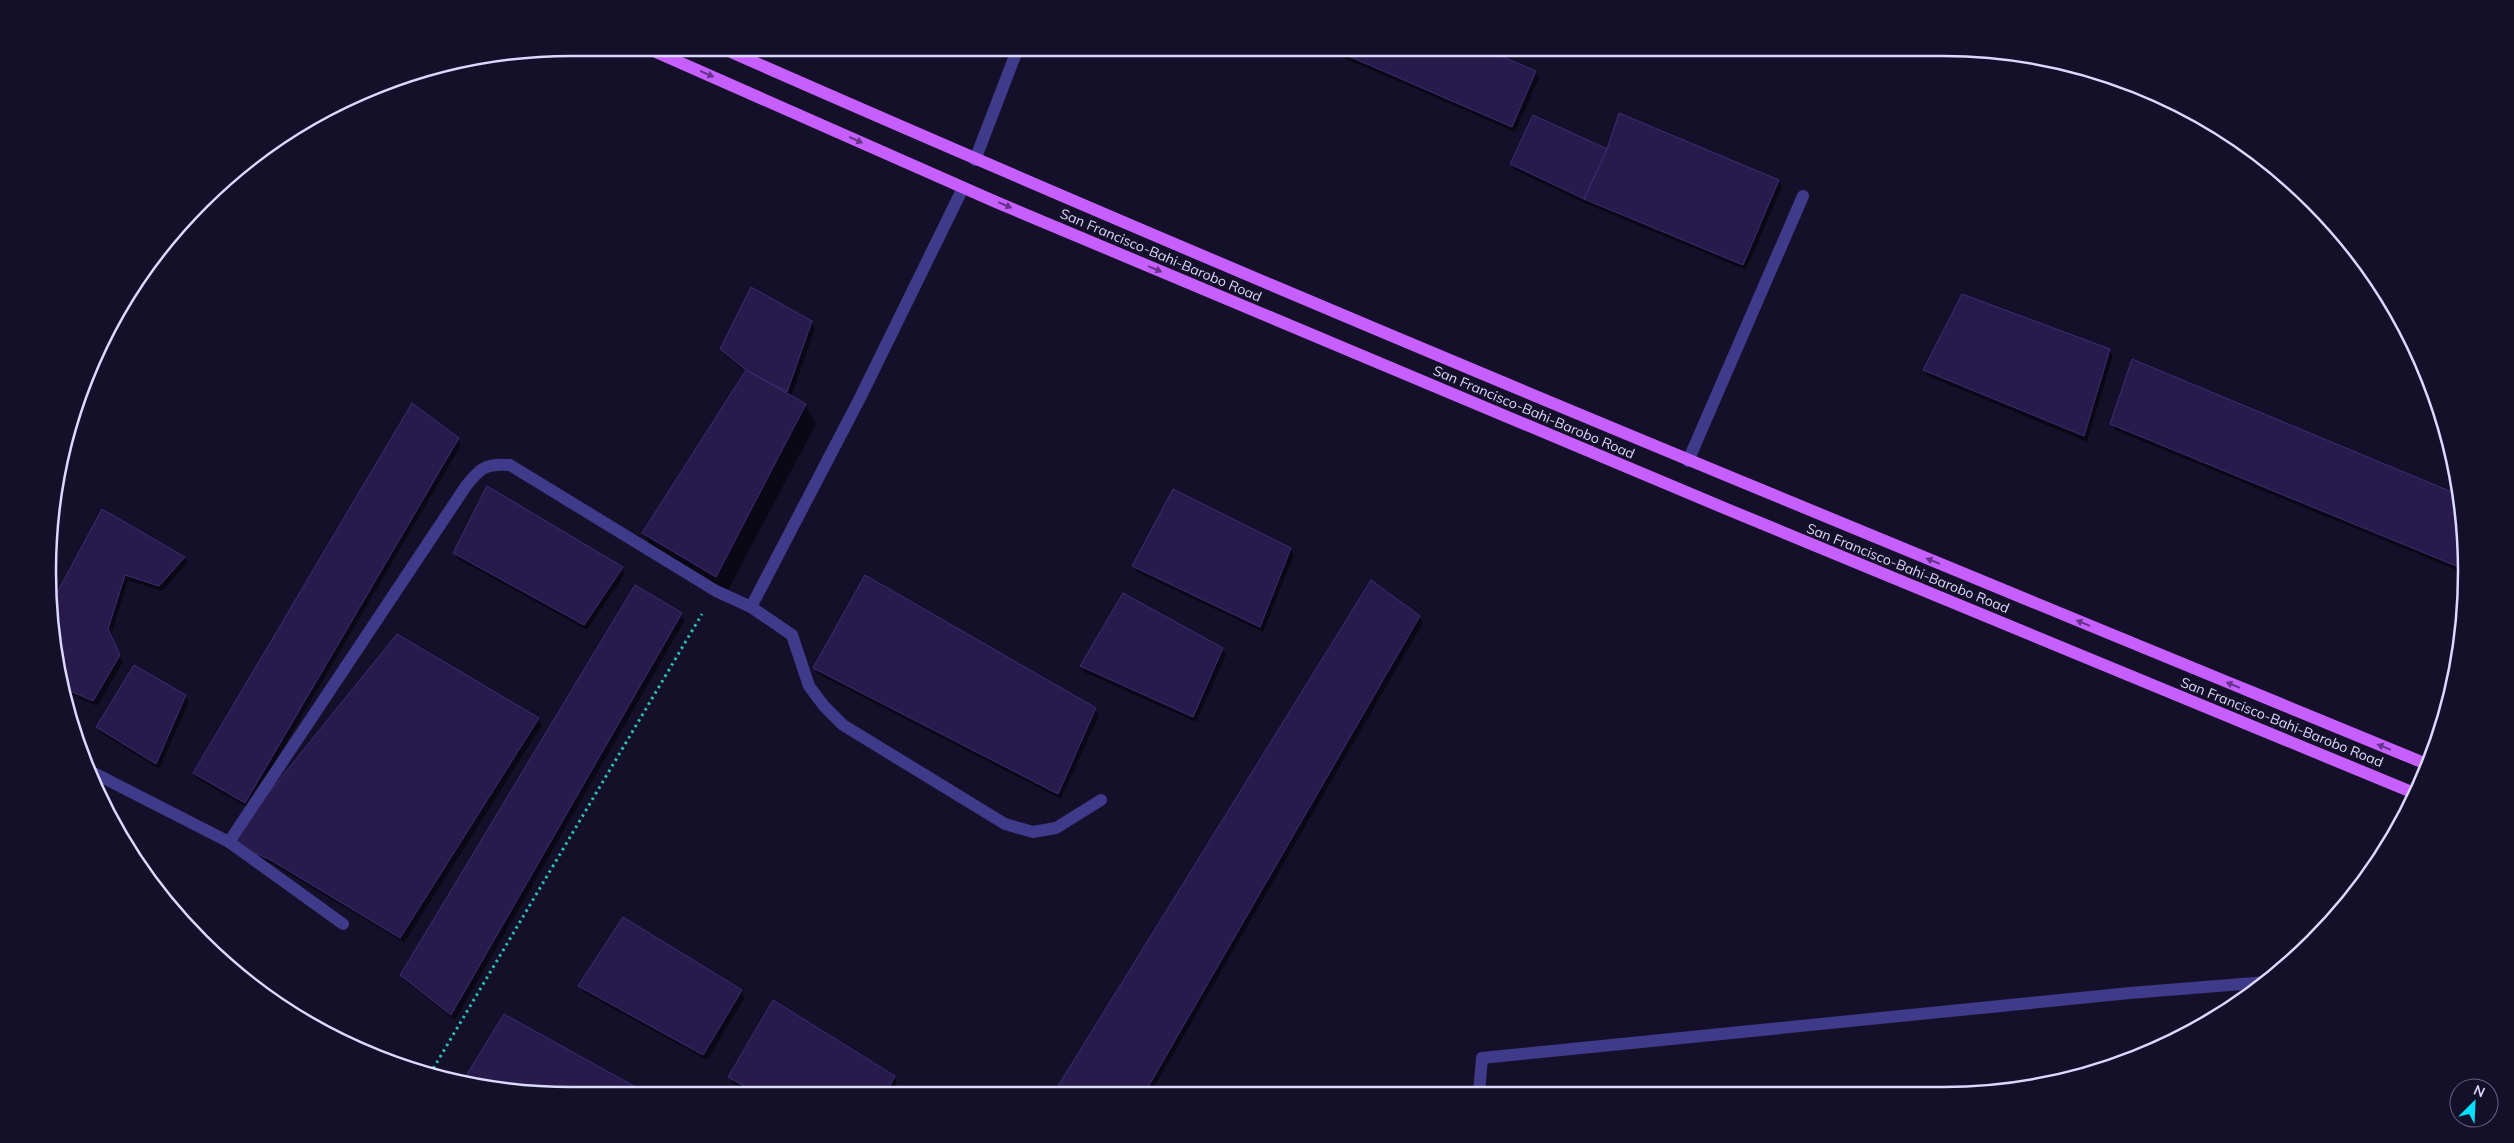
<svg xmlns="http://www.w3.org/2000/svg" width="2514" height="1143" viewBox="0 0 2514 1143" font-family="Mulish,sans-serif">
	<rect width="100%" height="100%" fill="#151029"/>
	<g fill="#0007">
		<path d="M1321 48H1478L1535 72 1539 78 1515 132Z"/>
		<path d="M1620 114 1779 181 1782 187 1746 270 1589 205 1515 170 1511 164 1608 151Z"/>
		<path d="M811 322 815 328 791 397 805 405 816 424 726 594 654 551 643 533 746 372 725 355 721 349Z"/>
		<path d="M2109 350 2113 356 2087 442 1928 376 1924 370Z"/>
		<path d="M2112 424 2459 496 2466 574 2115 430Z"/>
		<path d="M458 439 461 445 248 808 198 779 194 773Z"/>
		<path d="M103 511 184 557 187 563 162 591 128 580 111 636 123 662 97 706 62 691 58 673 51 606Z"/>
		<path d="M1291 549 1294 555 1263 632 1137 572 1133 566Z"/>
		<path d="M454 553 622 568 625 574 587 630 458 559Z"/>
		<path d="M681 614 685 620 455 1020 405 981 401 975Z"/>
		<path d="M1419 617 1423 623 1150 1094H1055Z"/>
		<path d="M1222 649 1226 655 1196 722 1084 672 1081 666Z"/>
		<path d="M815 668 1095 709 1099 715 1061 799 818 674Z"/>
		<path d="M185 696 189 702 159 769 101 733 97 727Z"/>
		<path d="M538 719 542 725 404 943 274 865 234 848Z"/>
		<path d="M623 918 742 991 745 997 707 1060 583 992 580 986Z"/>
		<path d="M504 1016 647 1095H571L469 1085 466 1079Z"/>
		<path d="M894 1076 897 1082 891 1094 755 1095 733 1083 730 1077Z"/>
	</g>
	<g fill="#261b4b" stroke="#3d2d77">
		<path d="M1330 48H1482L1536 71 1512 127Z"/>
		<path d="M1619 113 1779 180 1743 265 1584 199 1607 149Z"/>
		<path d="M1533 115 1607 149 1584 199 1510 164Z"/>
		<path d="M751 287 812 321 787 392 746 370 720 349Z"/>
		<path d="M1962 294 2110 349 2084 436 1923 370Z"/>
		<path d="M2132 359 2459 495 2466 570 2110 424Z"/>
		<path d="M746 370 806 404 716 577 642 533Z"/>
		<path d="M412 403 459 438 245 803 193 773Z"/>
		<path d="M487 486 623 567 584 625 453 553Z"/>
		<path d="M1173 489 1291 548 1260 627 1132 566Z"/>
		<path d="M102 509 185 557 159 586 125 575 108 629 120 655 93 701 61 687 58 673 51 604Z"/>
		<path d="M865 575 1096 708 1058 794 813 668Z"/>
		<path d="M1371 580 1420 616 1144 1094H1053Z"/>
		<path d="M635 585 682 613 451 1015 400 975Z"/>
		<path d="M1123 593 1223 648 1193 717 1080 666Z"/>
		<path d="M397 634 539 718 400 938 269 859 229 842Z"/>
		<path d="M134 665 186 695 156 764 96 727Z"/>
		<path d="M623 917 742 990 703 1055 578 986Z"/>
		<path d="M773 1000 895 1076 885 1095H760L728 1077Z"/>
		<path d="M504 1014 650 1095H571L476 1086 464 1079Z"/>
	</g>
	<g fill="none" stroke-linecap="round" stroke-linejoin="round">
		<path stroke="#2dbeb8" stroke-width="3" stroke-dasharray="2.5 4" stroke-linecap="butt" d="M430 1074 702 614"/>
		<g stroke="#3f3a89" stroke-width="12">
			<path d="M975 160 1018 48"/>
			<path d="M1688 461 1803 196"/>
			<path d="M751 607 860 398 963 188"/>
			<path d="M90 771 229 842 343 924"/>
			<path d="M229 842 466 486C480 468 486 463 510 465L716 591 751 607 792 635 809 686 824 706 843 725 1005 824 1033 832 1056 828 1101 800"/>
			<path d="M1479 1093 1482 1058 2130 993 2267 982"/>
		</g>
		<g stroke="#c75fff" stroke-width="12">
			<path d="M647 48 996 202 1729 510 2414 793"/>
			<path d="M722 48C1287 297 1858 530 2429 765"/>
		</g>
	</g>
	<defs><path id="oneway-solid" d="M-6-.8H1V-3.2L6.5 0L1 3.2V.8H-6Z" transform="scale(1.25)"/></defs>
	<g fill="#653489">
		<use href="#oneway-solid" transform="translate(707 74) rotate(24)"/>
		<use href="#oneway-solid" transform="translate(856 140) rotate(24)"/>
		<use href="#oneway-solid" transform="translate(1005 205) rotate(23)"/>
		<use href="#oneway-solid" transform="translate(1155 269) rotate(23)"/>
		<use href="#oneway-solid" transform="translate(1933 561) rotate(-158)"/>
		<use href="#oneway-solid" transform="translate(2083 623) rotate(-158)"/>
		<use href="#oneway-solid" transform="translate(2233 685) rotate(-158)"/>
		<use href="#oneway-solid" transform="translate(2384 747) rotate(-158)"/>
	</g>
	<g text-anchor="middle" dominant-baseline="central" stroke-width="4" stroke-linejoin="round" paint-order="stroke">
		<g font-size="14" fill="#ddd8ff" stroke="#151029">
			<text transform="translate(1161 255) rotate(23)">San Francisco-Bahi-Barobo Road</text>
			<text transform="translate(1534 412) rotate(23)">San Francisco-Bahi-Barobo Road</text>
			<text transform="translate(1908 568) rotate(22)">San Francisco-Bahi-Barobo Road</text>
			<text transform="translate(2282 722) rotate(22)">San Francisco-Bahi-Barobo Road</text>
		</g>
	</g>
	<path d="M0 0H2514V1143H0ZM571 56H1943A515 515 0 0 1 2458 571V572A515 515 0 0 1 1943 1087H571A515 515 0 0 1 56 572V571A515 515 0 0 1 571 56Z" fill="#151029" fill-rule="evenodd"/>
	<path fill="none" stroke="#ddd8ff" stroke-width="2.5" d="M571 56H1943A515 515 0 0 1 2458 571V572A515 515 0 0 1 1943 1087H571A515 515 0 0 1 56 572V571A515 515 0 0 1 571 56Z"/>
	<g transform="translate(2474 1103) rotate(24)"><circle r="24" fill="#151029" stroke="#65607f"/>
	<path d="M0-4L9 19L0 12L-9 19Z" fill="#04e0ff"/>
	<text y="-8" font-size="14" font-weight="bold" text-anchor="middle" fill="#ddd8ff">N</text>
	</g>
</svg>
